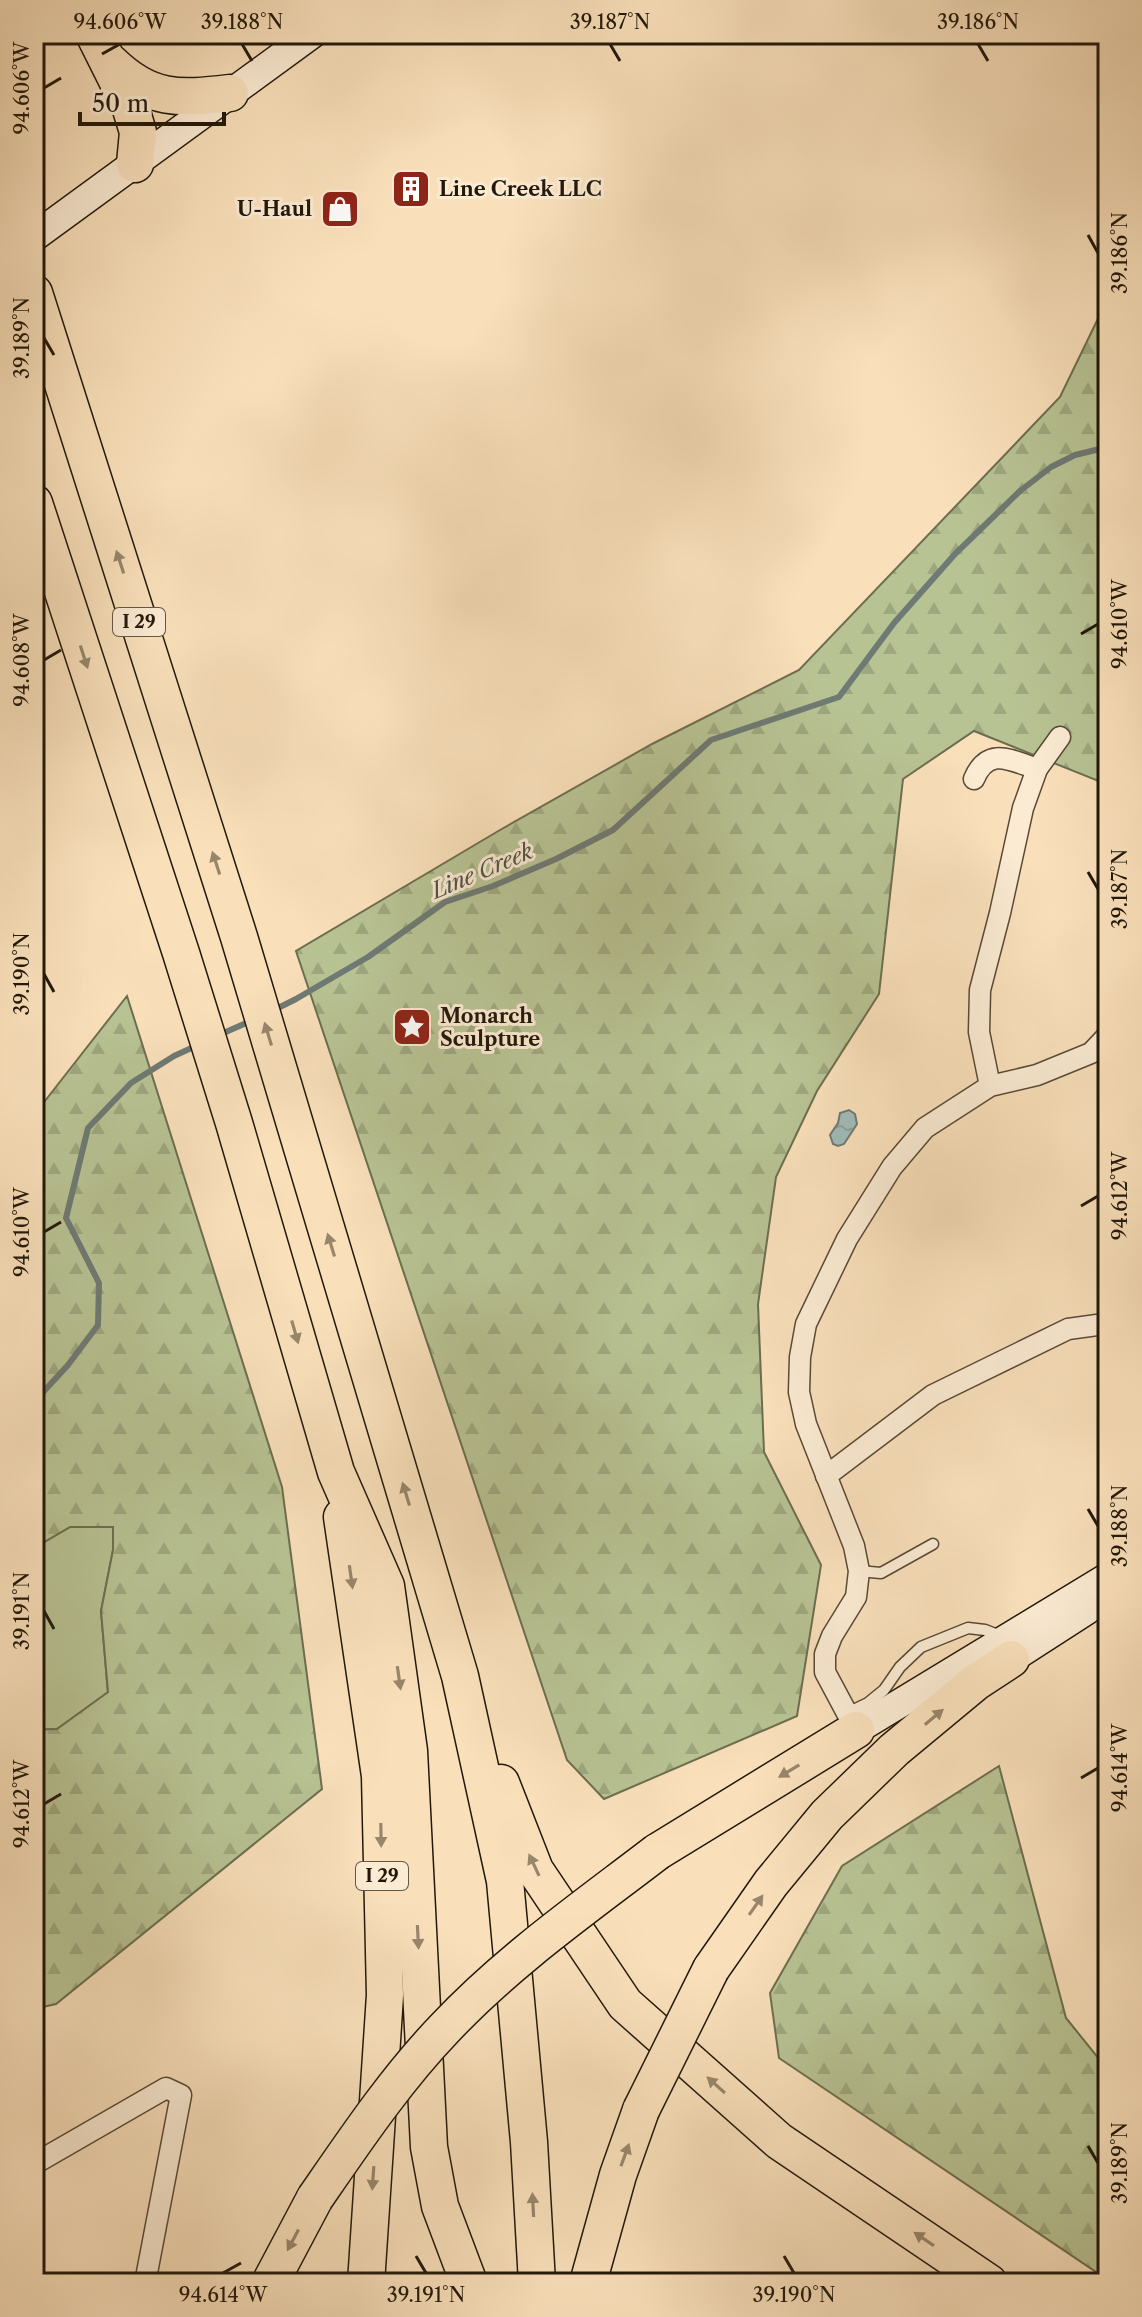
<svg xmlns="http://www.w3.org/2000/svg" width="1142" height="2317" viewBox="0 0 1142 2317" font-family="'Libre Caslon Text',serif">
	<defs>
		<pattern id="forest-firs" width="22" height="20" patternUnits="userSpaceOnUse" patternTransform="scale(2)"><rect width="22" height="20" fill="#b8c394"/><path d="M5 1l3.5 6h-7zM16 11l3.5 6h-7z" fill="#9ea77e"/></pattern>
		<pattern id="water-ripples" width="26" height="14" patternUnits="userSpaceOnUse" patternTransform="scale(2)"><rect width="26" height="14" fill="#a1bbba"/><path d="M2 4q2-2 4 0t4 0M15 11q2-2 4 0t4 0" fill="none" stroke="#8aa09f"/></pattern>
	</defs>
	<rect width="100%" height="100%" fill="#f9e0bb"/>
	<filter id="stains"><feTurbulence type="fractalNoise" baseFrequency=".0025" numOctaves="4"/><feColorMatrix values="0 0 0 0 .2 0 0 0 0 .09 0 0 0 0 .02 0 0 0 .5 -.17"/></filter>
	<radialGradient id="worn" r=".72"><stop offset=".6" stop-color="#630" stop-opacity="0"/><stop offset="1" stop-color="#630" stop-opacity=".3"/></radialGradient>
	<path fill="#b8c394" stroke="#6d6e4f" stroke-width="2" d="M70 1527H113V1550L101 1611 108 1693 57 1729 34 1730V1548Z"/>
	<g fill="url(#forest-firs)" stroke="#6d6e4f" stroke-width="2">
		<path d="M1108 298V780L1101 782 974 731 903 779 879 994 817 1091 776 1177 758 1304 764 1452 821 1565 797 1716 604 1799 567 1760 296 951 500 830 652 744 799 670 1060 397Z"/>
		<path d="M127 996 282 1487 322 1789 56 2004 34 2009V1730L57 1729 108 1692 101 1611 113 1550V1527H70L34 1548V1115Z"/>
		<path d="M999 1766 1066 2018 1108 2070V2280L779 2058 770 1993 842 1866Z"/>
	</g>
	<path fill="url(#water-ripples)" stroke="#6e7a74" stroke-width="2" d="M849 1110 855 1114 857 1124 844 1144 838 1146 833 1144 830 1135 838 1123 840 1113Z"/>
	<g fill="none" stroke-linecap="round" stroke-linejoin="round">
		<g stroke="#6e7a74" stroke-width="6">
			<path d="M274 1010 296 999 368 957 445 902 493 886 556 859 613 830 711 740 839 697 894 623 955 554 1020 491 1051 467 1075 455 1108 447"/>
			<path d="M219 1035 253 1020"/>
			<path d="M34 1402 68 1365 98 1325 99 1283 66 1218 88 1128 131 1083 174 1056 198 1045"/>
		</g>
		<defs>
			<g id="service">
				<path d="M859 1571 881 1573 933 1544"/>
				<path d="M847 1713 868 1703 884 1690 900 1667 921 1647 968 1628 985 1630 1003 1637"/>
			</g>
			<g id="minor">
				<path d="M974 779C988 746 1010 760 1037 769"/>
				<path d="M990 1086 979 1032 980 990 1000 913 1023 808 1037 769 1060 737"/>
				<path d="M826 1476 933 1395 1068 1329 1097 1325 1108 1326"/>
				<path d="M856 1730 825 1672V1654L832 1636 856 1597 859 1571 854 1546 806 1424 799 1392 800 1357 806 1324 847 1239 892 1167 925 1128 990 1086 1037 1075 1091 1053 1108 1035"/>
				<path d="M34 2164 166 2088 181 2095 145 2283"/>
			</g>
			<g id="secondary">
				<path d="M34 237 312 34"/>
				<path d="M1011 1659 1087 1610"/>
				<path d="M856 1730 1108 1577"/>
			</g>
			<g id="motorway">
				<path d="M94 34 130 106 138 132 135 164"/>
				<path d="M111 63C150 101 179 99 230 93"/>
				<path d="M34 293 239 937 460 1676 505 1881 529 2142 537 2283"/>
				<path d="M34 503 181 953 234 1123 336 1472 386 1586 409 1751 429 2147 440 2206 469 2283"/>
				<path d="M342 1517 380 1776 385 1995 366 2283"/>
				<path d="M501 1783 535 1870 625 2004 779 2141 989 2283"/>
				<path d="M657 1852 856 1730"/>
				<path d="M711 1969 771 1883 827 1815 894 1750 976 1682 1011 1659"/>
				<path d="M270 2283 315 2198"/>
				<path d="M588 2283 618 2175 641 2110"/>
			</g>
		</defs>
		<use href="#service" stroke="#584a36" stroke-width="13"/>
		<use href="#minor" stroke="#584a36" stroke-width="23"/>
		<use href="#secondary" stroke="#22180a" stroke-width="31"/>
		<use href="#motorway" stroke="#22180a" stroke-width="39"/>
		<use href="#service" stroke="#fbebd3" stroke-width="10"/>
		<use href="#minor" stroke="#fbebd3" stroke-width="20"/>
		<use href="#secondary" stroke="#fbebd3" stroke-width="28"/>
		<use href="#motorway" stroke="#f9e0bb" stroke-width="36"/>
		<defs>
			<g id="motorway-bridge">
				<path d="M641 2110 711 1969"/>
				<path d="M315 2198C355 2140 396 2079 445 2028 508 1961 584 1908 657 1852"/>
			</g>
		</defs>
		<use href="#motorway-bridge" stroke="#22180a" stroke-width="39" stroke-linecap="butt"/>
		<use href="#motorway-bridge" stroke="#f9e0bb" stroke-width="36"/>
	</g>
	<defs><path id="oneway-solid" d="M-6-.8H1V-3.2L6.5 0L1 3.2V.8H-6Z" transform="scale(2)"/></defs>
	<g fill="#98866b">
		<use href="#oneway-solid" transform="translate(120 562) rotate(-108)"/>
		<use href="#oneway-solid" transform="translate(84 657) rotate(72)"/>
		<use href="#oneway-solid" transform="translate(216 863) rotate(-108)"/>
		<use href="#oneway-solid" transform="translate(268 1034) rotate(-107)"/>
		<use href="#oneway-solid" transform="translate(331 1245) rotate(-107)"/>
		<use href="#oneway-solid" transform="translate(295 1332) rotate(74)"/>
		<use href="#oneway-solid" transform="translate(406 1494) rotate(-107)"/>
		<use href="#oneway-solid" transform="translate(351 1577) rotate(82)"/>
		<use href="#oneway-solid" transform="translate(399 1678) rotate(82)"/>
		<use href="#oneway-solid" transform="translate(934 1717) rotate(-40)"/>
		<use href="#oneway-solid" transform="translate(789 1771) rotate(149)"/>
		<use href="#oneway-solid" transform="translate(381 1835) rotate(89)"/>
		<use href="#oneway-solid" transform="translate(534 1865) rotate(-115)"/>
		<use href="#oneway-solid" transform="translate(756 1905) rotate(-55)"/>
		<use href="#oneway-solid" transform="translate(418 1937) rotate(87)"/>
		<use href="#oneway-solid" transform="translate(716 2085) rotate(-138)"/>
		<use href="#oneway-solid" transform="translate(625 2155) rotate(-70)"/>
		<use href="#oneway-solid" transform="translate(373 2178) rotate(94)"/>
		<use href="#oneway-solid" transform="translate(533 2205) rotate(-93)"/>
		<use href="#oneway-solid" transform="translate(924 2239) rotate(-146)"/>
		<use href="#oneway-solid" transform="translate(293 2240) rotate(118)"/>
	</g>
	<path fill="none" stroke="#22180a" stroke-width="3" d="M242 44 252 61M610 44 620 61M978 44 988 61M102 54 120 44M44 88 61 78M1088 235 1098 253M44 338 54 355M1081 634 1098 624M44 660 61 650M1088 872 1098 889M44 974 54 992M1081 1206 1098 1196M44 1232 61 1222M1088 1509 1098 1526M44 1611 54 1629M1081 1778 1098 1768M44 1804 61 1794M1088 2146 1098 2163M416 2256 426 2273M784 2256 794 2273M223 2273 241 2263"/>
	<defs>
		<symbol id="building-square" viewBox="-11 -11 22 22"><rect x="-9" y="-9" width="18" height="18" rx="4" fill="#8f2418" stroke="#fbebd3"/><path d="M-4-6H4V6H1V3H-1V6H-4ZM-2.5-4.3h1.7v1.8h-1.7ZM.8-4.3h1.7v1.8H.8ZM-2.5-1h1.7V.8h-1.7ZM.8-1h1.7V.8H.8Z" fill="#fff"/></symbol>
		<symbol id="shop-square" viewBox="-11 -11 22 22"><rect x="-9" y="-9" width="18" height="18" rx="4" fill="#8f2418" stroke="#fbebd3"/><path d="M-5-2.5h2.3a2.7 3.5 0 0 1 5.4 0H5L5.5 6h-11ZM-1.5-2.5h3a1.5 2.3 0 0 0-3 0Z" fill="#fff"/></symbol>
		<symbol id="sight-square" viewBox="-11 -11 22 22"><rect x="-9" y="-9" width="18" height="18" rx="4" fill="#8f2418" stroke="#fbebd3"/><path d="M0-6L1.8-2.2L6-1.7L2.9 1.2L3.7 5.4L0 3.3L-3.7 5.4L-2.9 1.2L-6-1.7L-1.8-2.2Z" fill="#fff"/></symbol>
	</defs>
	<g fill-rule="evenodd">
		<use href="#building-square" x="389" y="167" width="44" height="44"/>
		<use href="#shop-square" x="318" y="187" width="44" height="44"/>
		<use href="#sight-square" x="390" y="1005" width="44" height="44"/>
	</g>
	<g text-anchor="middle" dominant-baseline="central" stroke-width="6" stroke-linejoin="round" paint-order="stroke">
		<g fill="#fbebd3" stroke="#635746" stroke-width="2">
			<rect x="113" y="608" width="52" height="28" rx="6"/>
			<rect x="356" y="1862" width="52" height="28" rx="6"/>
		</g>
		<g font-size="18" font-weight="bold" fill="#22180a">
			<text x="139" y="622">I 29</text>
			<text x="382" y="1876">I 29</text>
		</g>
		<g font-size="20" font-weight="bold" fill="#22180a" stroke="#fbebd3" text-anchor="start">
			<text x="439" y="189">Line Creek LLC</text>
			<text x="312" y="209" text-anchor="end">U-Haul</text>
			<text x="440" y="1016">Monarch<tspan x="440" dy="23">Sculpture</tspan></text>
		</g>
		<g font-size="22" font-style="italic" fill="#4e5148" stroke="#fbebd3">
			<text transform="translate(482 871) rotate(-23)">Line Creek</text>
		</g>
	</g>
	<rect width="1142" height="2317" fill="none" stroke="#f9e0bb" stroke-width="88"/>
	<path d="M80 112v12h144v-12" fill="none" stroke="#22180a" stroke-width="4"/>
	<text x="92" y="112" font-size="24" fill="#22180a" stroke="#fbebd3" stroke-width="6" paint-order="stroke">50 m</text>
	<rect x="44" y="44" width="1054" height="2229" fill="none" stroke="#22180a" stroke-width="3"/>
	<g font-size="20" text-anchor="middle" fill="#22180a">
		<text x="120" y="29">94.606°W</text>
		<text x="242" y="29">39.188°N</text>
		<text x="610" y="29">39.187°N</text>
		<text x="978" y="29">39.186°N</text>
		<text transform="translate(22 88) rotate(-90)" y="7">94.606°W</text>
		<text transform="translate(1120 253) rotate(-90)" y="7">39.186°N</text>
		<text transform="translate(22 338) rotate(-90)" y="7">39.189°N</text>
		<text transform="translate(1120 624) rotate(-90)" y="7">94.610°W</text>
		<text transform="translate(22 660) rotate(-90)" y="7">94.608°W</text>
		<text transform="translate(1120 889) rotate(-90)" y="7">39.187°N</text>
		<text transform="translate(22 974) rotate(-90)" y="7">39.190°N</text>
		<text transform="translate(1120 1196) rotate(-90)" y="7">94.612°W</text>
		<text transform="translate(22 1232) rotate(-90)" y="7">94.610°W</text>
		<text transform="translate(1120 1526) rotate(-90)" y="7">39.188°N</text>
		<text transform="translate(22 1611) rotate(-90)" y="7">39.191°N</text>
		<text transform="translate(1120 1768) rotate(-90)" y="7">94.614°W</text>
		<text transform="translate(22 1804) rotate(-90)" y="7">94.612°W</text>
		<text transform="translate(1120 2163) rotate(-90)" y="7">39.189°N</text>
		<text x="223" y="2302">94.614°W</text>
		<text x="426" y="2302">39.191°N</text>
		<text x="794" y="2302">39.190°N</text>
	</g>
	<rect width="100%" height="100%" filter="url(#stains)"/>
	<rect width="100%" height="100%" fill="url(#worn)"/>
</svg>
